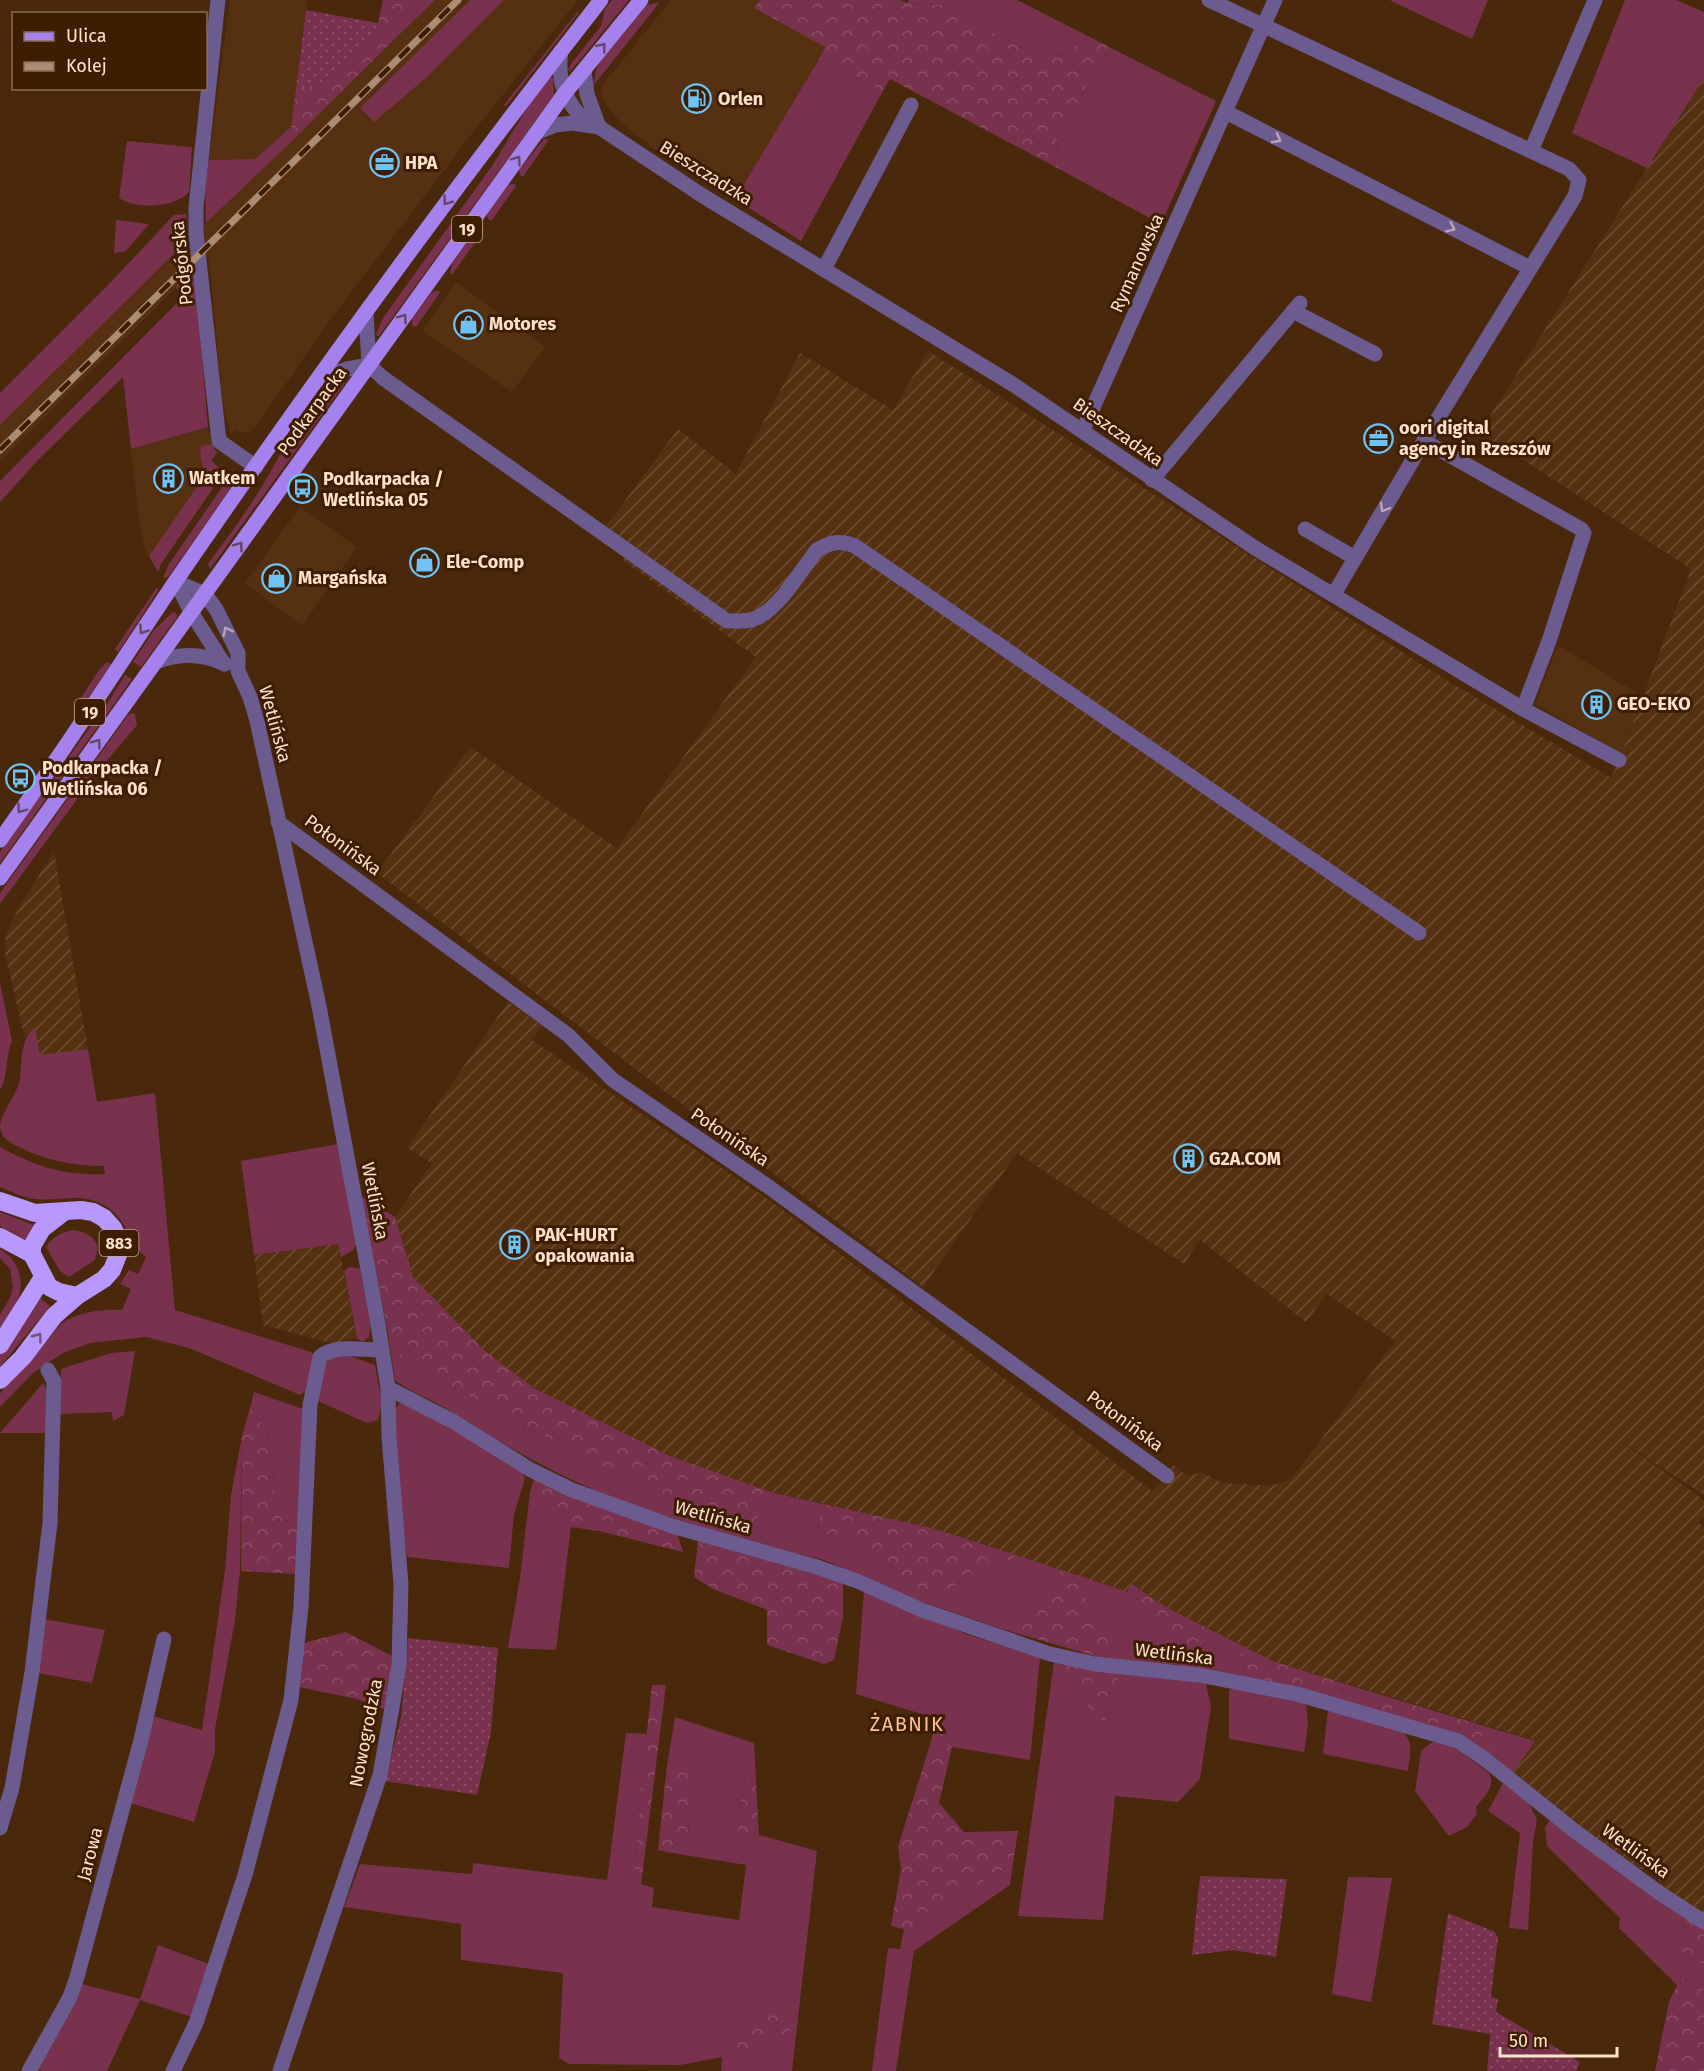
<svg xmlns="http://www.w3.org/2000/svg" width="1704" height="2071" viewBox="0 0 1704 2071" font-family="'Fira Sans',sans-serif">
	<defs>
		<pattern id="industrial-furrows" width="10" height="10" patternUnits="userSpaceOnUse" patternTransform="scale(1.5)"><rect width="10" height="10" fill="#553111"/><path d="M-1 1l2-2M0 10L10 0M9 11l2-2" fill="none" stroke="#6e4f32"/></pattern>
		<pattern id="forest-crowns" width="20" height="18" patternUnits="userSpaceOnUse" patternTransform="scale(1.5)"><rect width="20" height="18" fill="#78324e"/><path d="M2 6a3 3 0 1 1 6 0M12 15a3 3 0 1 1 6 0" fill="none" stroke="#8c4f66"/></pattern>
		<pattern id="garden-dots" width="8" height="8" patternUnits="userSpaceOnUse" patternTransform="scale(1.5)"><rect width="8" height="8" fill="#78324e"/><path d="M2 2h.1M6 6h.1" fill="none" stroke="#8c4f66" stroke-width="1.8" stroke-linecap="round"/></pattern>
	</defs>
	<rect width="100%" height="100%" fill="#49280c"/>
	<g fill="#553111">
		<path d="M230 0H307L291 127 255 159 209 160Z"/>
		<path d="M435 0H470L360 108 374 122 426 78 504 0H578L470 136 331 319 256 426 249 432H242L236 429 231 435 222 399 209 255 0 462V425L101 324 313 120Z"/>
		<path d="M671 0H760L754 9 826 47 735 199 653 148 621 123 603 100 601 87Z"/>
		<path d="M456 282 545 347 512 392 422 331Z"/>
		<path d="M208 427 212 444 201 446 200 455 205 475 149 556 144 548 139 517 131 449Z"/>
		<path d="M300 507 357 547 302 626 245 583Z"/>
		<path d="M1558 645 1643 697 1621 754 1535 704Z"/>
	</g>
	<g fill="url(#industrial-furrows)">
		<path d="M1704 78V1495L1621 1441 1704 1500V1516L1698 1523 1704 1527V1914L1661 1886 1658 1876 1647 1868 1637 1870 1512 1774 1534 1740 1275 1662 1166 1607 1131 1583 1127 1592 932 1528 774 1493 670 1456 534 1388 485 1351 413 1277 395 1217 432 1163 407 1148 508 1002 542 1026 532 1040 772 1202 1152 1491 1174 1465 1186 1475 1203 1473 1222 1483 1271 1486 1289 1480 1299 1469 1395 1341 1327 1294 1306 1322 1200 1240 1184 1264 1017 1153 923 1287 377 873 470 747 617 848 756 657 623 560 633 546 606 526 678 429 736 474 800 353 893 410 928 351 1448 681 1610 777 1616 768 1691 569 1480 432Z"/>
		<path d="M54 851 88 1049 40 1055 30 1032 25 1039 5 954 6 935 17 911Z"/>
		<path d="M338 1244 357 1338 334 1344 263 1325 254 1255Z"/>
	</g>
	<g fill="#78324e">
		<path d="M411 0H435L394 40 389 34 412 5Z"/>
		<path d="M470 0H504L426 78 374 122 360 108Z"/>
		<path d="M612 0H629L570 72 568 70 571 64 601 26 605 9Z"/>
		<path d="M909 0H1017L1088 36 1063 56 1029 52 943 5 907 3Z"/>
		<path d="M1391 0H1488L1472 39 1391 1Z"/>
		<path d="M1625 0H1676L1704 12V78L1647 168 1572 133Z"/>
		<path d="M660 2 593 86 596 70 600 62 647 5Z"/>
		<path d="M578 11V14L506 106H503Z"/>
		<path d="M1109 47 1216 101 1161 224 1059 169 1057 138Z"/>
		<path d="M819 59 883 91 801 241 735 199Z"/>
		<path d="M550 77 553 78 554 95 379 336H377L376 334 383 318 492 166 533 98Z"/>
		<path d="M291 127 293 140 206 223 205 184 209 160 255 159Z"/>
		<path d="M544 139H549L523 177 520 175 519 170Z"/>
		<path d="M127 141 192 147 189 192C174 208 137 210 119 198Z"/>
		<path d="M514 184 516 186 491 221 488 219 487 214 508 185Z"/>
		<path d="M186 214 188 240 0 425V393L111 282 174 215Z"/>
		<path d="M116 220 149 224 126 251 114 253Z"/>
		<path d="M483 228 484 230 452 275 450 272 452 264 476 230Z"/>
		<path d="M192 271 196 287 208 427 131 449 123 377 39 459 0 502V481L182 298 176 287Z"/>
		<path d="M435 291H441L416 327 412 325V319L431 293Z"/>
		<path d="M343 380 345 383 210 569 208 564C226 539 245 514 261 488 284 452 302 398 343 380Z"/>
		<path d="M212 444 217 453 211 460 220 469 222 475 161 564 158 572 149 556 205 475 200 455 201 446Z"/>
		<path d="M234 470 236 475 233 485 168 577 163 578 169 564Z"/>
		<path d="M157 587 158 591 118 652 115 649Z"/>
		<path d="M173 612 177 614V617L141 667 133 662 154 630Z"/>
		<path d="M107 662 111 664 80 710H73L99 670Z"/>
		<path d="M125 675 132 679 0 863V852L109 701Z"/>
		<path d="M132 713 135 714 137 725 94 776 0 904V893L128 715Z"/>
		<path d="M0 983 12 1041C5 1056 9 1074 0 1090Z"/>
		<path d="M35 1028 40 1055 88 1049 97 1102 155 1093 175 1310 311 1352 314 1355 305 1391 300 1395 189 1348 146 1337 90 1343 63 1353 33 1373 0 1407V1393L62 1323C79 1312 102 1309 122 1310L131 1289 120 1284 129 1270 138 1274 146 1257C127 1242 128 1220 107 1207 82 1191 62 1202 35 1199 23 1198 11 1191 0 1187V1147C35 1166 64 1176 105 1174L104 1166C72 1166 43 1160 15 1145 7 1140 0 1137 0 1125 3 1109 17 1095 20 1079 22 1062 20 1038 35 1028Z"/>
		<path d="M338 1144 357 1244 352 1251 341 1257 338 1244 254 1255 241 1161Z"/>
		<path d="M0 1212 34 1225 26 1240 0 1226Z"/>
		<path d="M72 1230C84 1231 93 1235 98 1247L95 1260 69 1277 60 1271 46 1247C53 1237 60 1233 72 1230Z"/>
		<path d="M0 1249C18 1259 25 1280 18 1299 14 1309 6 1319 0 1328V1315L9 1300 13 1287 10 1269 0 1258Z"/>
		<path d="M349 1267 360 1268 371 1323 369 1337 362 1342 357 1338 344 1271Z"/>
		<path d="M39 1297 50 1306 0 1367V1354Z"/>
		<path d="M387 1328 402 1360 589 1460 675 1499 695 1519 700 1527C671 1517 641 1509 613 1498 553 1474 497 1441 443 1407 427 1397 410 1392 395 1380Z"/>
		<path d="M135 1351 124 1415 113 1421 112 1412 60 1414 61 1369 111 1353Z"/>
		<path d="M347 1355 375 1365 382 1403 378 1420 367 1423 318 1401 319 1373 331 1356Z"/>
		<path d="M43 1383 47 1391 46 1433H0Z"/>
		<path d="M254 1392 303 1409 298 1528 280 1516 274 1487 268 1434 250 1408Z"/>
		<path d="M405 1401 522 1471 525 1479 514 1514 509 1568 407 1557 400 1500 394 1411 400 1402Z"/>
		<path d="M242 1436 240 1571 235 1620 215 1729V1752L194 1822 130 1803 153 1716 202 1730 225 1570 231 1495Z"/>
		<path d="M530 1492 560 1508 571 1527 556 1650 508 1648 520 1578Z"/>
		<path d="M774 1493 828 1505 820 1510 818 1530 882 1558 900 1573 945 1598 961 1577 1007 1564 1016 1555 1061 1570 1052 1584 1002 1629 914 1599 824 1560 742 1540Z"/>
		<path d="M1086 1578 1127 1592 1131 1583 1139 1589 1137 1603 1202 1649 1213 1631 1245 1647 1239 1660 1250 1678 1174 1664H1135L1105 1659 1117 1635 1098 1620 1080 1586Z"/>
		<path d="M864 1591 966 1634 1040 1658 1030 1760 952 1747 938 1719 856 1694Z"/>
		<path d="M44 1619 105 1630 92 1683 38 1673Z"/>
		<path d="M1054 1662 1064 1663 1065 1678 1078 1690 1088 1708 1105 1722 1117 1699 1118 1674 1188 1679 1206 1684 1211 1706 1200 1779 1178 1802 1115 1796 1103 1920 1018 1916Z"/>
		<path d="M1346 1684 1388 1697 1375 1713 1334 1701Z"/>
		<path d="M1232 1688 1306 1701 1308 1725 1304 1752 1229 1739V1691Z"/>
		<path d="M1333 1710 1399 1729C1415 1740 1410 1754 1408 1771L1323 1754 1328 1711Z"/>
		<path d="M675 1717 754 1743 755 1763 743 1782 738 1832 759 1835 817 1851 792 2071H721L722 2057 680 2065 569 2064 559 2058 563 1973 461 1960V1924L344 1907 360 1864 472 1874 473 1863 607 1880 626 1733 648 1734 639 1804 636 1864 631 1881 654 1888 652 1907 739 1920 746 1865 666 1852 688 1836 691 1793 689 1767 667 1765Z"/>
		<path d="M1446 1723 1468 1731 1495 1744 1498 1730 1535 1741 1512 1774 1412 1724Z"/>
		<path d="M1435 1741 1449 1744 1488 1772C1497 1786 1485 1795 1476 1807L1477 1814 1467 1827 1449 1836 1415 1791 1421 1752 1425 1747Z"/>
		<path d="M1503 1783 1529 1803 1537 1820 1533 1842 1528 1930 1509 1928 1520 1833 1488 1811Z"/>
		<path d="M1552 1818 1689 1917 1672 1947 1704 1964V1990L1681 1977 1677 1985 1619 1928 1620 1918 1547 1846 1545 1827Z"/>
		<path d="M1013 1864 1010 1885 914 1951 896 2071H872L888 1948 900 1949 904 1929 912 1931 923 1917Z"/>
		<path d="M1348 1877 1392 1878 1371 2002 1332 1994Z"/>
		<path d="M158 1945 209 1964 192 2017 140 2000 107 2071H42L37 2069 82 1984 140 1999Z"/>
	</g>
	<g fill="url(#forest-crowns)">
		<path d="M383 0H411L412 5 389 34 394 40 293 140 291 127 296 88 318 85 376 34Z"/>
		<path d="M760 0H900L907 3 943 5 1029 52 1063 56 1088 36 1109 47 1057 138 1059 169 890 79 883 91 819 59 825 47 754 8Z"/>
		<path d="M361 1196 395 1217 413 1277 485 1351 534 1388 670 1456 774 1493 742 1540 700 1527 695 1519 675 1499 589 1460 402 1360 387 1328Z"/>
		<path d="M250 1408 268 1434 274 1487 280 1516 298 1528 297 1574 241 1571 242 1436Z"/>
		<path d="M534 1479 579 1500 677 1533 683 1552 599 1531 571 1527 560 1508 530 1492Z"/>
		<path d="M828 1505 932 1528 1016 1555 1007 1564 961 1577 945 1598 911 1593 900 1573 882 1558 818 1530 820 1510Z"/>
		<path d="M698 1541 843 1582V1618L834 1660 824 1664 767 1645V1610L713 1589 694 1577Z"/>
		<path d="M1061 1570 1086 1578 1080 1586 1098 1620 1117 1635 1105 1659 1002 1629 1052 1584Z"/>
		<path d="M1139 1589 1166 1607 1213 1631 1202 1649C1173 1651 1152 1624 1137 1602Z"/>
		<path d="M346 1632 392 1656 387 1710 357 1699 299 1687 304 1643Z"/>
		<path d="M1245 1647 1275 1662 1346 1684 1334 1701 1250 1678 1238 1660Z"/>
		<path d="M1064 1663 1118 1674 1117 1699 1105 1722 1088 1708 1078 1690 1064 1678Z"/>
		<path d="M652 1685H666L641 1885 631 1881 636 1863 639 1804Z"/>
		<path d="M1388 1697 1498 1730 1495 1744 1485 1749 1468 1740V1731L1446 1723 1412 1724 1375 1713Z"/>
		<path d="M938 1719 952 1747 939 1803 964 1832 1018 1831 1013 1864 923 1917 912 1931 891 1926 901 1869 898 1847Z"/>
		<path d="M755 1763 759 1835 738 1832 743 1782Z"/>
		<path d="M667 1765 690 1767 691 1793 688 1836 666 1852 658 1850Z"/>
		<path d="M1689 1917 1704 1925V1964L1672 1947Z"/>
		<path d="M1681 1977 1704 1990V2071H1655L1669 2002Z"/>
		<path d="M782 2008 799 2023 775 2040 722 2057 737 2031Z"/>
	</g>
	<g fill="url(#garden-dots)">
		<path d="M306 10 378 23 376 34 318 85 296 88Z"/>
		<path d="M408 1638 498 1648 491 1732 477 1795 385 1781 401 1717Z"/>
		<path d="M1200 1876 1287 1879 1276 1957 1233 1950 1192 1955Z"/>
		<path d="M1448 1913 1495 1932 1498 1938 1491 1997 1498 1999 1496 2012 1580 2062 1576 2071H1487L1490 2034 1432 2024Z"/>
	</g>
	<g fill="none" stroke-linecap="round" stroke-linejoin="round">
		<g stroke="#6b5b8f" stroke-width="15">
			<path d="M218 0 196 207V233L219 441 256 467"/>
			<path d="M1209 0 1531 151 1595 0"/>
			<path d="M561 51C556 81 566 105 590 125"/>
			<path d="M584 70 587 94 599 127"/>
			<path d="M1226 112 1530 268"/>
			<path d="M538 132 555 125 573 123 599 127 703 196 1014 385 1255 548 1523 709 1619 760"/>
			<path d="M824 269 911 105"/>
			<path d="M1293 311 1375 354"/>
			<path d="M366 312 369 365 383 378 727 621C738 621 749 622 759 617 782 604 801 570 817 550 830 542 840 540 855 546L1419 933"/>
			<path d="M319 379 347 369 369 365"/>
			<path d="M1083 430 1275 0"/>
			<path d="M1424 441 1581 529 1584 533 1549 641 1523 709"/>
			<path d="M1152 480 1300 303"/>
			<path d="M1305 529 1355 558"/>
			<path d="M176 582 205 594 216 609 238 653V671L250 697 257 721 319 1006 377 1318 388 1388 454 1422 531 1470 572 1490 672 1526 817 1567 857 1581 922 1610 1050 1654 1095 1664 1199 1675 1297 1694 1458 1741 1486 1760 1576 1832 1661 1894 1704 1922"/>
			<path d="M176 582 191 612 224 664"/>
			<path d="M1334 594 1424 441 1575 196 1579 180 1569 169 1531 151"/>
			<path d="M156 662C179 653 202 653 225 664"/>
			<path d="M278 822 568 1035 613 1080 766 1185 1167 1476"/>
			<path d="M0 1828 12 1788 32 1672 50 1523 54 1381 48 1370"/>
			<path d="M29 2071 70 1997 77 1977 141 1740 164 1639"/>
			<path d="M173 2071 196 2023 245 1875 291 1700 301 1607 310 1405 320 1357C334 1344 363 1350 381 1350"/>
			<path d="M280 2071 380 1775 392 1708 399 1664 401 1584 389 1437 388 1388"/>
		</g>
		<g stroke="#a481ec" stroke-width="15">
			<path d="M0 840C61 756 117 668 175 582 311 384 453 189 601 0"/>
			<path d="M0 878 565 93 641 0"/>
		</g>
		<g stroke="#b897fe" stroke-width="18">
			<path d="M0 1201 35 1213 81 1210 93 1212 104 1218 113 1228 118 1239 120 1250 112 1270 104 1279 77 1296 54 1316 23 1357 0 1380"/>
			<path d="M64 1212 42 1229 32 1246V1254L49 1287 59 1292 77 1296"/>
			<path d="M0 1237 32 1254"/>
			<path d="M0 1345 43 1277"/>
		</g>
		<defs>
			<path id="rail" d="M0 450 458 0"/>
		</defs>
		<use href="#rail" stroke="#ab8c74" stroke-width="7"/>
		<use href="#rail" stroke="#3e1e02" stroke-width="4.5" stroke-dasharray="14" stroke-linecap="butt"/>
	</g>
	<defs><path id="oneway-chevron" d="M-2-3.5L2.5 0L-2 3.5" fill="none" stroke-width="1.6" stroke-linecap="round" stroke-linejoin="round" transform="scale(1.5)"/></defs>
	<g stroke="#674660">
		<use href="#oneway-chevron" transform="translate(602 47) rotate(-51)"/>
		<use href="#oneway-chevron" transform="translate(517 160) rotate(-54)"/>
		<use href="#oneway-chevron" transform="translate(447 201) rotate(126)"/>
		<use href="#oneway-chevron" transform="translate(403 318) rotate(-54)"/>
		<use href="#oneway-chevron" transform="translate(239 546) rotate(-54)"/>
		<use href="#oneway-chevron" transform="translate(143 630) rotate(124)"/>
		<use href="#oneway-chevron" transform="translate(97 743) rotate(-54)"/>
		<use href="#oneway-chevron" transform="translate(21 809) rotate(125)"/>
	</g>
	<g stroke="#bca5b1">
		<use href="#oneway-chevron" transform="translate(1277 139) rotate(28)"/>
		<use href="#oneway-chevron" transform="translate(1451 228) rotate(26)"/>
		<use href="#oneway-chevron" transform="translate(1384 508) rotate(120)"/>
		<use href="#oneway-chevron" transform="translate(227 631) rotate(-117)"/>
	</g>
	<use stroke="#755473" href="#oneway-chevron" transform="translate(38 1337) rotate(-53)"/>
	<defs>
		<symbol id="fuel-ring" viewBox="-11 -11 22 22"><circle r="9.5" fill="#3e1e02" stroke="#6fc2f4" stroke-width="1.5"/><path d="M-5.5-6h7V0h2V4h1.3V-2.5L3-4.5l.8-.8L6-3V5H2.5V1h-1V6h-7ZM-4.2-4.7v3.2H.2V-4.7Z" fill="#6fc2f4"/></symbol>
		<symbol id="office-ring" viewBox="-11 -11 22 22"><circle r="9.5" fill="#3e1e02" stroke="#6fc2f4" stroke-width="1.5"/><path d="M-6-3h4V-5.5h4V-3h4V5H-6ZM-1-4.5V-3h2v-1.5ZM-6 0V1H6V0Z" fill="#6fc2f4"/></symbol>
		<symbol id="shop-ring" viewBox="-11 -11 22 22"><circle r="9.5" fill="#3e1e02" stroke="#6fc2f4" stroke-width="1.5"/><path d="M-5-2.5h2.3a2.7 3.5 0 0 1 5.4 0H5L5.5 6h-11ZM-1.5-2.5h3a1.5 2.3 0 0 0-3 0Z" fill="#6fc2f4"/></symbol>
		<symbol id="building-ring" viewBox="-11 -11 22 22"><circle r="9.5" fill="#3e1e02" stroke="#6fc2f4" stroke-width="1.5"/><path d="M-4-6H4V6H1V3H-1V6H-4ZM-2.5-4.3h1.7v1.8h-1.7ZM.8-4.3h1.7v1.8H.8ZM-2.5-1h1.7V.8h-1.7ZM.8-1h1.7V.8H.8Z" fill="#6fc2f4"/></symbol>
		<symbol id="bus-ring" viewBox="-11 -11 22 22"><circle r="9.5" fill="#3e1e02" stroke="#6fc2f4" stroke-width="1.5"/><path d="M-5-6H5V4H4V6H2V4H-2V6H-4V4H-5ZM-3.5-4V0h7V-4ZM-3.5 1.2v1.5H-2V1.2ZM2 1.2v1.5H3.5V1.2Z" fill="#6fc2f4"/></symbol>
	</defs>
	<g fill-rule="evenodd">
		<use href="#fuel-ring" x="680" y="82" width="33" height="33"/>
		<use href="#office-ring" x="368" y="146" width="33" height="33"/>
		<use href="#shop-ring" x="452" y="308" width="33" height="33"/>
		<use href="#office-ring" x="1362" y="422" width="33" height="33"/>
		<use href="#building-ring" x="152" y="462" width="33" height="33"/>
		<use href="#bus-ring" x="286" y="472" width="33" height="33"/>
		<use href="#shop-ring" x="408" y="546" width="33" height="33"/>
		<use href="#shop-ring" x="260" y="562" width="33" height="33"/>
		<use href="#building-ring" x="1580" y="688" width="33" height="33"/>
		<use href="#bus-ring" x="4" y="762" width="33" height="33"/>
		<use href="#building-ring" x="1172" y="1142" width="33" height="33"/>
		<use href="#building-ring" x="498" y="1228" width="33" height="33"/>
	</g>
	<g text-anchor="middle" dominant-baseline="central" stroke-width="6" stroke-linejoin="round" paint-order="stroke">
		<g fill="#3e1e02" stroke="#c4a68f" stroke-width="1.5">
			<rect x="452" y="216" width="30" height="26" rx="4.5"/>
			<rect x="75" y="699" width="30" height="26" rx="4.5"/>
			<rect x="99.5" y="1230" width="39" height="26" rx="4.5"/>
		</g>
		<g font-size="16" font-weight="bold" fill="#fee1cc">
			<text x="467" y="229">19</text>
			<text x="90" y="712">19</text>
			<text x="119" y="1243">883</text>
		</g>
		<g font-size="18" font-weight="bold" fill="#fee1cc" stroke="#3e1e02" text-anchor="start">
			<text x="718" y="99">Orlen</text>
			<text x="405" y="163">HPA</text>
			<text x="489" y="324">Motores</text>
			<text x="1399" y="428">oori digital<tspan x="1399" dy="21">agency in Rzeszów</tspan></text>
			<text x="189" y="478">Watkem</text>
			<text x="323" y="479">Podkarpacka /<tspan x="323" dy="21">Wetlińska 05</tspan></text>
			<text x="446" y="562">Ele-Comp</text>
			<text x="298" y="578">Margańska</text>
			<text x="1617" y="704">GEO-EKO</text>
			<text x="42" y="768">Podkarpacka /<tspan x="42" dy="21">Wetlińska 06</tspan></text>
			<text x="1209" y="1159">G2A.COM</text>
			<text x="535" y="1235">PAK-HURT<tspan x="535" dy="21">opakowania</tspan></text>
		</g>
		<g font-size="18" fill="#fee1cc" stroke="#3e1e02">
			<text transform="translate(706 173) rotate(32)">Bieszczadzka</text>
			<text transform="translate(182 263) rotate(-96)">Podgórska</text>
			<text transform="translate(1137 263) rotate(-66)">Rymanowska</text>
			<text transform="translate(312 411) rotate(-54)">Podkarpacka</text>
			<text transform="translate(1118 432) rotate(35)">Bieszczadzka</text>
			<text transform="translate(275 724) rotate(75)">Wetlińska</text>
			<text transform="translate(343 845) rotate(36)">Połonińska</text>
			<text transform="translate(730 1137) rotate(34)">Połonińska</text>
			<text transform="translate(375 1201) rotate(79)">Wetlińska</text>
			<text transform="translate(1125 1421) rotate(36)">Połonińska</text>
			<text transform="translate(713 1517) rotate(16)">Wetlińska</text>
			<text transform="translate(1174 1654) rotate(7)">Wetlińska</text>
			<text transform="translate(366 1733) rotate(-79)">Nowogrodzka</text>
			<text transform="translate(1636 1851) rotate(36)">Wetlińska</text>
			<text transform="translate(90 1854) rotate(-75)">Jarowa</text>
		</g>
		<g font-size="20" letter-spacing="1.5" fill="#fbc299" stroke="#3e1e02">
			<text x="907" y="1724">ŻABNIK</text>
		</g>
	</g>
	<rect x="12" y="12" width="195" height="78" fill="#3e1e02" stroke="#8b6c53" stroke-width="1.5"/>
	<rect x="24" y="32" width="30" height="9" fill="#a481ec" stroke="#8b6c53" stroke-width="1.5"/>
	<text x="66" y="42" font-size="18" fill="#fee1cc">Ulica</text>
	<rect x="24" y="62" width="30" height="9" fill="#ab8c74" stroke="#8b6c53" stroke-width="1.5"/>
	<text x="66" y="72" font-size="18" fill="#fee1cc">Kolej</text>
	<path d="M1500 2047v9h117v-9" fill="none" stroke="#fee1cc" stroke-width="3"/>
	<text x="1509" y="2047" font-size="18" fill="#fee1cc" stroke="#3e1e02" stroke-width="4.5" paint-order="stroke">50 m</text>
</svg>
